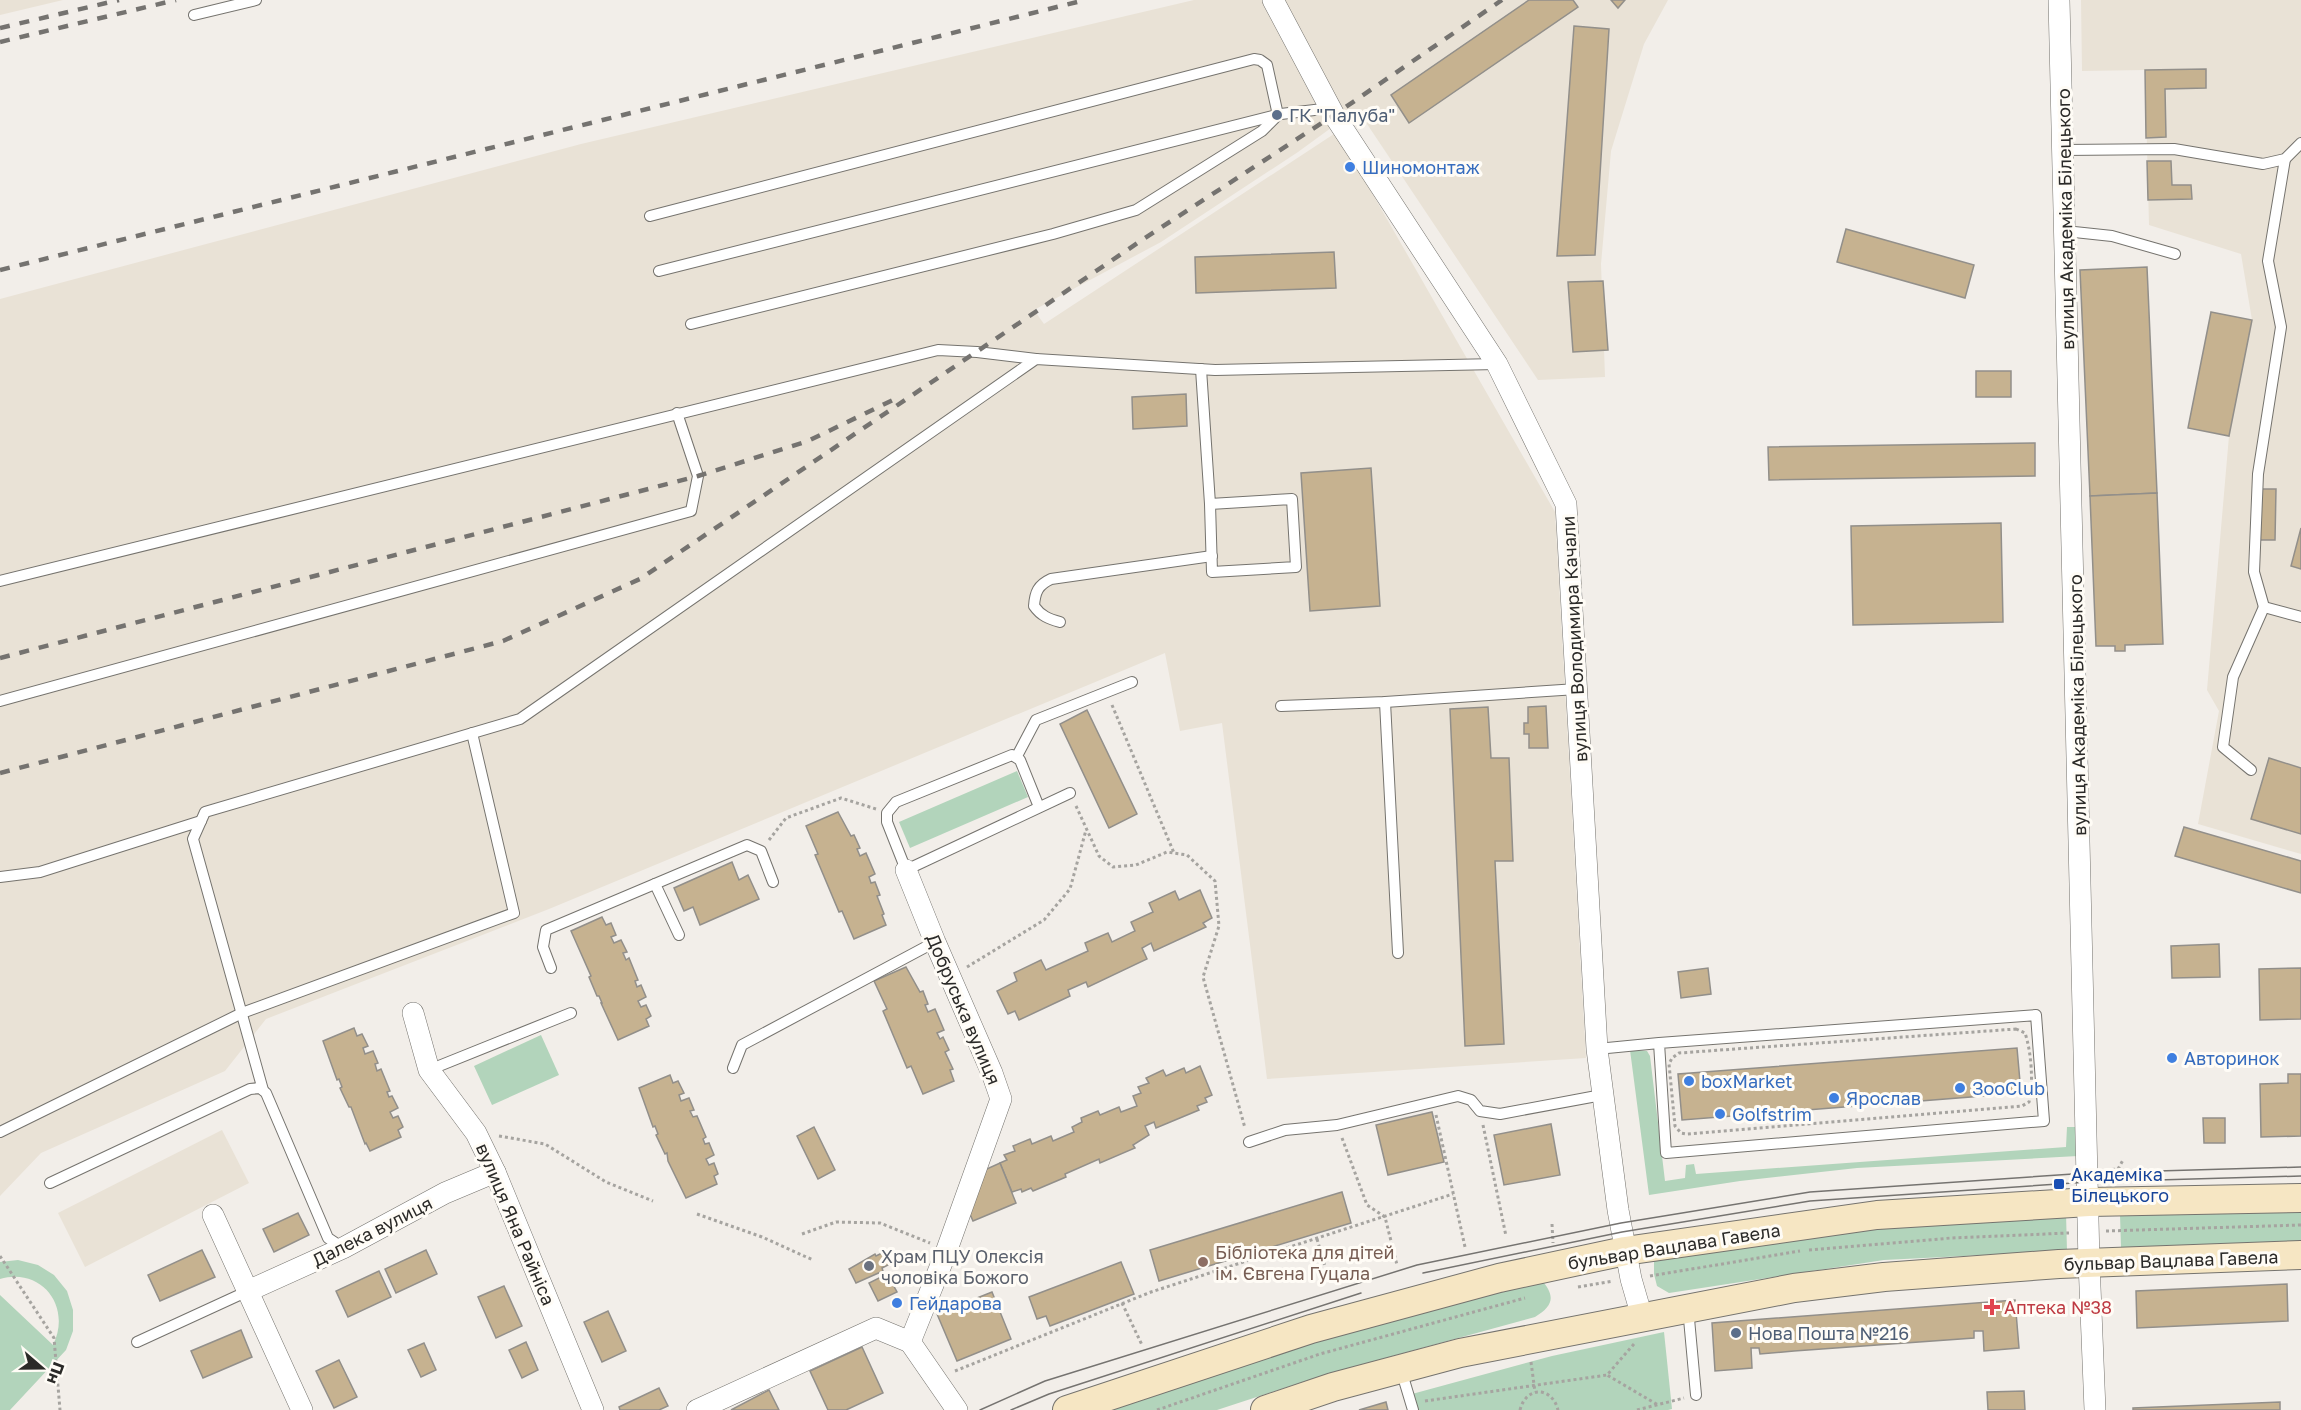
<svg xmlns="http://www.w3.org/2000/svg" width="2301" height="1410" viewBox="0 0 2301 1410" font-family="'Golos Text',sans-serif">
	<rect width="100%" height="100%" fill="#f2eee9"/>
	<g fill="#e9e2d6">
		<path d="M0 0H63L0 15Z"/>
		<path d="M1194 0H1668L1644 44 1611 151 1601 264 1605 377 1538 380 1357 109 1298 152 1161 242 1034 310 1044 324 1337 132 1555 512 1586 1058 1267 1079 1222 723 1180 731 1165 653 549 909 266 1019 225 1071 41 1153 0 1196V299L581 144Z"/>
		<path d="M2081 0H2301V854L2198 824 2219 711 2207 690 2229 436 2252 320 2241 254 2149 225 2145 70 2082 71Z"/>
		<path d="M222 1130 249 1183 85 1267 58 1213Z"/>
	</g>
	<g fill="#b2d4bb">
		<path d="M1017 771 1028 797 910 848 899 822Z"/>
		<path d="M541 1035 559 1075 492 1105 474 1066Z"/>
		<path d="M1630 1050 1647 1051 1650 1056 1665 1181 1685 1178 1686 1165 1694 1164 1696 1174 2066 1147 2067 1127H2078V1156L1857 1168 1740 1181 1649 1195Z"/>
		<path d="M2301 1208V1243L2121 1248 2120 1214Z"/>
		<path d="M2066 1213 2067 1251 1884 1260 1669 1293 1657 1286 1654 1274V1260L1803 1234Z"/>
		<path d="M18 1260 38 1265 54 1275 67 1291 73 1310V1331L66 1350 10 1410H0V1295L53 1345C72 1307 42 1267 0 1279V1262Z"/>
		<path d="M1540 1278C1555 1295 1555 1305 1535 1317L1327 1374 1217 1410H1092L1311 1334Z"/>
		<path d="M1664 1332 1672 1409 1668 1410H1417L1412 1394 1552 1356Z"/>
	</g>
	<g fill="#c6b290" stroke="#928f8a" stroke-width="1.5">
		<path d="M1529 0H1573L1578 7 1409 123 1391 95Z"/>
		<path d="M1611 0H1625L1618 8Z"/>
		<path d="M1574 26 1609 29 1595 255 1557 256Z"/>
		<path d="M2206 69V88L2165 89 2166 137 2146 138 2145 70Z"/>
		<path d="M2147 161H2171L2172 185H2191L2192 199 2148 200Z"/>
		<path d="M1846 229 1974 265 1965 298 1837 262Z"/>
		<path d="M1334 252 1336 288 1196 293 1195 257Z"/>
		<path d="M2147 267 2157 493 2090 496 2080 270Z"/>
		<path d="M1603 281 1608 350 1573 352 1568 282Z"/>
		<path d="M2211 312 2252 320 2229 436 2188 428Z"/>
		<rect x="1976" y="371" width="35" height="26"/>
		<path d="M1186 394 1187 426 1133 429 1132 397Z"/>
		<path d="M2035 443V476L1769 480 1768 447Z"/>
		<path d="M1371 468 1380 606 1310 611 1301 473Z"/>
		<path d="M2261 489H2276L2275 540H2260Z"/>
		<path d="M2157 493 2163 644 2125 645V651H2115V646H2096L2090 496Z"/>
		<path d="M2001 523 2003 622 1853 625 1851 526Z"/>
		<path d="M2301 528V569L2291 566Z"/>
		<path d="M1546 706 1548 748H1529V734H1524V723H1528V707Z"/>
		<path d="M1488 707 1491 758H1509L1513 861H1495L1504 1044 1465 1046 1450 709Z"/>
		<path d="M1087 710 1137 814 1109 828 1060 724Z"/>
		<path d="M2269 758 2301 768V834L2251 819Z"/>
		<path d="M838 812 851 836 854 835 860 848 857 849 860 856 866 853 875 874 869 877 871 883 875 882 880 895 877 896 884 914 882 915 886 925 854 939 842 911 839 912 815 855 818 854 806 826Z"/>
		<path d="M2184 827 2301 861V893L2175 856Z"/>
		<path d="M732 862 739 880 748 875 759 899 700 925 693 907 684 911 674 888Z"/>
		<path d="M1200 890 1212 918 1203 923 1206 927 1154 951 1151 943 1142 948 1147 959 1088 987 1086 982 1068 990 1070 996 1019 1020 1015 1011 1008 1014 997 991 1017 981 1014 973 1041 960 1046 970 1088 951 1085 943 1108 933 1112 942 1135 931 1131 922 1153 912 1149 903 1175 891 1179 900Z"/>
		<path d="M602 917 606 925 611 923 616 935 611 937 614 943 621 940 627 952 623 953 626 960 629 958 638 980 635 981 637 987 641 985 646 997 638 1001 641 1007 646 1005 651 1016 646 1019 649 1026 618 1040 601 1003H602L599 996H597L589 977 591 976 571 931Z"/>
		<path d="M2219 944 2220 977 2172 978 2171 946Z"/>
		<path d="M906 967 920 992 923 991 928 1004 925 1005 928 1012 935 1009 944 1030 937 1033 940 1039 943 1037 949 1050 945 1052 953 1069 950 1070 954 1081 923 1094 911 1066 907 1068 883 1011 887 1009 874 981Z"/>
		<path d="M1708 968 1711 994 1681 998 1678 972Z"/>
		<path d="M2301 968V1019L2260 1020 2259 969Z"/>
		<path d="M354 1028 357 1036 362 1034 368 1046 363 1048 365 1054 373 1051 378 1063 375 1064 377 1071 381 1069 390 1091 387 1092 389 1097 392 1096 398 1108 390 1112 393 1118 398 1116 403 1127 398 1130 401 1137 370 1151 366 1143 365 1144 351 1107H349L340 1088 342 1087 339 1079 337 1080 323 1041Z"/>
		<path d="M2017 1048 2021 1093 1682 1120 1678 1074Z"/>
		<path d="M1200 1066 1212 1095 1205 1098 1207 1102 1197 1106 1199 1110 1156 1128 1154 1122 1145 1126 1149 1135 1133 1145 1135 1148 1100 1163 1099 1159 1065 1174 1066 1177 1033 1191 1031 1188 1022 1192 1021 1189 1012 1192 1000 1163 1007 1160 1004 1155 1015 1151 1013 1146 1030 1139 1032 1144 1051 1136 1053 1141 1074 1132 1072 1127 1082 1122 1081 1118 1098 1111 1100 1115 1119 1107 1121 1112 1137 1106 1133 1096 1141 1093 1138 1087 1149 1083 1146 1078 1163 1070 1166 1076 1184 1068 1186 1073Z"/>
		<path d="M2288 1074H2301V1136L2261 1137 2260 1084 2288 1083Z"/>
		<path d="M670 1075 673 1083 678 1081 684 1093 679 1095 681 1101 689 1098 694 1110 690 1111 693 1117 697 1116 706 1137 703 1139 705 1144 709 1143 714 1155 706 1159 709 1165 714 1163 718 1174 714 1176 717 1184 686 1198 668 1161 667 1153 665 1154 656 1135 658 1134 655 1126 653 1127 639 1088Z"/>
		<path d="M1432 1112 1444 1162 1388 1175 1376 1125Z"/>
		<path d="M2203 1118H2225V1143H2204Z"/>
		<path d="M1551 1124 1560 1175 1504 1185 1494 1135Z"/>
		<path d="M814 1127 835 1170 818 1179 797 1136Z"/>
		<path d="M1000 1163 1016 1203 973 1221 966 1205 980 1172Z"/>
		<path d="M1342 1192 1351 1223 1159 1281 1150 1250Z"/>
		<path d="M298 1213 309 1235 274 1252 263 1229Z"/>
		<path d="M202 1250 215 1277 160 1301 148 1275Z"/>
		<path d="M426 1250 437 1274 396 1293 385 1269Z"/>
		<path d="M886 1251 892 1263 882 1268 883 1271 856 1283 849 1269 875 1254 876 1256Z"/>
		<path d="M1121 1262 1134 1294 1050 1326 1046 1316 1037 1319 1029 1297Z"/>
		<path d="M379 1271 391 1297 348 1317 336 1291Z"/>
		<path d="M887 1274 897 1292 878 1301 869 1283Z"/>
		<path d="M2287 1284 2288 1321 2137 1328 2136 1291Z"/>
		<path d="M504 1286 522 1326 496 1338 478 1297Z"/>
		<path d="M992 1292 1011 1339 957 1361 937 1314Z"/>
		<path d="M2015 1300 2019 1348 1984 1351 1983 1331H1974V1338L1794 1351 1760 1354 1759 1348H1751L1752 1368 1715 1371 1712 1323Z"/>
		<path d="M608 1311 626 1351 602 1362 584 1322Z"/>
		<path d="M241 1330 252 1357 203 1378 191 1351Z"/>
		<path d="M526 1342 538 1370 522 1378 509 1350Z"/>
		<path d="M424 1343 436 1370 421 1377 408 1350Z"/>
		<path d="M862 1347 883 1393 846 1410H828L810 1371Z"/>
		<path d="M339 1360 357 1397 334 1408 316 1371Z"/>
		<path d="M659 1388 668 1406 659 1410H620L619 1407Z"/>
		<path d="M769 1390 779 1410H731Z"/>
		<path d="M2024 1391 2025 1410H1988L1987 1392Z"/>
		<path d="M1386 1402 1388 1410H1359Z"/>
		<path d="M2280 1402V1410H2133V1408Z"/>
	</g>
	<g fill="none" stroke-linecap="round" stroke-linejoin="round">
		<defs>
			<g id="service">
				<path d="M194 15 256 0"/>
				<path d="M2063 150 2174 149 2263 164 2285 159 2301 143"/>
				<path d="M2285 159 2268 261 2281 327 2258 474 2254 572 2264 607 2301 617"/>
				<path d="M650 216 1254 59 1260 60 1267 65 1278 115 1262 131 1136 210 1053 234 691 324"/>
				<path d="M2065 231 2112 236 2175 254"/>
				<path d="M659 271 1281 114 1331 108"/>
				<path d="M1201 369 1210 504 1212 572 1296 567 1292 499 1210 504"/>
				<path d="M0 581 938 350 977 352 1036 359"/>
				<path d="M1060 622C1049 619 1041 616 1034 606 1035 592 1038 585 1051 579L1212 556"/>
				<path d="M0 701 691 511 698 476 677 413"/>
				<path d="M1385 702 1398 953"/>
				<path d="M1281 706 1385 702 1577 689"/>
				<path d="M1017 756 1036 720 1132 682"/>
				<path d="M2251 770 2223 747 2233 677 2264 607"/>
				<path d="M1039 807 1020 760 1012 755 896 802 887 813V822L906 870 1070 793"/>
				<path d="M0 877 40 872 201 821"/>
				<path d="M655 884 679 935"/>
				<path d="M551 968 543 947 546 930 747 845 761 851 773 882"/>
				<path d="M1597 1049 1659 1043 2036 1015 2044 1121 1666 1153 1659 1043"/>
				<path d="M733 1068 742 1045 935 942"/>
				<path d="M429 1070 571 1013"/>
				<path d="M263 1090 193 839 205 812 520 719 1036 359 1215 370 1497 364"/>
				<path d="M0 1132 242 1013 514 913 472 733"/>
				<path d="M1249 1142 1285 1130 1337 1125 1458 1096 1471 1100 1480 1111 1500 1114 1602 1095"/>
				<path d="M50 1183 250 1089 260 1088 266 1093 328 1238 343 1248"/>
				<path d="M1688 1308 1696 1395"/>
				<path d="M137 1342 248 1291"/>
				<path d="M1401 1370 1413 1410"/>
			</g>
			<g id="minor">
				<path d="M1273 0 1334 115 1497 364 1566 504 1597 1049 1618 1210 1631 1279 1642 1317"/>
				<path d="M2059 0 2089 1262 2095 1410"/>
				<path d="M906 870 935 942 992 1073 1001 1099 945 1255 910 1342 957 1410"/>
				<path d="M413 1013 429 1070 476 1133 495 1172 593 1410"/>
				<path d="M213 1215 302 1410"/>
				<path d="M248 1291 343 1248 445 1193 495 1172"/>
				<path d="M697 1410 876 1328 910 1342"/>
			</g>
			<g id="secondary">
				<path d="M1067 1410 1311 1329 1499 1278 1625 1251 1877 1215 2089 1202 2301 1198"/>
				<path d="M1265 1410 1333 1387 1460 1353 1794 1288 1884 1277 2059 1264 2301 1255"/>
			</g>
		</defs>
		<use href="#service" stroke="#75736e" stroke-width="12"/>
		<use href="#minor" stroke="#75736e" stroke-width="22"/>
		<use href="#secondary" stroke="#75736e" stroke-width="30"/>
		<g stroke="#a6a4a0" stroke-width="3" stroke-dasharray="3 3" stroke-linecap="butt">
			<path d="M1112 705 1174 853"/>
			<path d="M1076 806 1099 856 1113 867 1136 865 1167 852 1187 855 1215 881 1219 926 1203 977 1245 1128"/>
			<path d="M769 840 786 818 841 798 876 809"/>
			<path d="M967 967 1044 920 1070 889 1086 830"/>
			<path d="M2016 1029 2025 1033C2031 1050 2034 1084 2029 1102L2022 1106 1687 1134 1681 1133 1675 1126 1669 1064 1672 1058 1679 1053Z"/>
			<path d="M1436 1115 1465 1247"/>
			<path d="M1483 1125 1506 1236"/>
			<path d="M499 1136 545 1144 606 1182 653 1201"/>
			<path d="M1342 1138 1367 1205 1385 1217 1397 1265"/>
			<path d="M2106 1170 2118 1169 2123 1160"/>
			<path d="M697 1214 762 1237 813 1260"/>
			<path d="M1552 1224 1553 1243"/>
			<path d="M2106 1231 2301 1225"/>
			<path d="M802 1234 836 1222 880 1223 930 1243"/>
			<path d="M1317 1239 1330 1284"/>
			<path d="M1809 1250 1951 1238 2069 1233"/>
			<path d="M0 1256 54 1338 60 1410"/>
			<path d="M1650 1276 1800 1251"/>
			<path d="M1578 1287 1613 1281"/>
			<path d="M1122 1303 1142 1345"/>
			<path d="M1634 1344 1607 1375 1658 1405"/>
			<path d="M1531 1362 1535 1392"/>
			<path d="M955 1371 1151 1292 1453 1194"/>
			<path d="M1425 1401 1607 1375"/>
			<path d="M1157 1410 1320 1354 1525 1298"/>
			<path d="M1520 1410C1526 1386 1552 1386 1558 1410"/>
			<path d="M1637 1410 1684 1398"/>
		</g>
		<use href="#service" stroke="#fff" stroke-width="10"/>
		<use href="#minor" stroke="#fff" stroke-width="21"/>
		<use href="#secondary" stroke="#f6e6c3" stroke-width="28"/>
		<g stroke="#757370" stroke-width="1.5">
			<path d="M1423 1273 1622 1232 1810 1201 2088 1182 2301 1176"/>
			<path d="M980 1410 1045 1381 1417 1265 1621 1223 1810 1192 2088 1173 2301 1167"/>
			<path d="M1011 1410 1049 1394 1361 1293"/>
		</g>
		<g stroke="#757370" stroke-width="4.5" stroke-dasharray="10 10" stroke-linecap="butt">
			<path d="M0 28 119 0"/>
			<path d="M0 42 176 0"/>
			<path d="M0 270 1085 0"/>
			<path d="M0 658 698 476 808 441 895 399"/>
			<path d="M0 773 503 641 640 579 1145 238 1334 115 1502 0"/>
		</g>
	</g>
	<g fill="#5c6f8a" stroke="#fffcf6" stroke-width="2">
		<circle cx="1277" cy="115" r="6"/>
		<circle cx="1736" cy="1333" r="6"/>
	</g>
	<g fill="#3f7fe0" stroke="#fffcf6" stroke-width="2">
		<circle cx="1350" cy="167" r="6"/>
		<circle cx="2172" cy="1058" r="6"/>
		<circle cx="1689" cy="1081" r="6"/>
		<circle cx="1960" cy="1088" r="6"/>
		<circle cx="1834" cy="1098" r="6"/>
		<circle cx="1720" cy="1114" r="6"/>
		<circle cx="897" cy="1303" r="6"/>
	</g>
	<rect fill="#1a4fb4" stroke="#fffcf6" stroke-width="2" x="2053" y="1178" width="12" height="12" rx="3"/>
	<circle fill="#8d6e63" stroke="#fffcf6" stroke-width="2" cx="1203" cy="1262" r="6"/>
	<circle fill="#6b7280" stroke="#fffcf6" stroke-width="2" cx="869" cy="1266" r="6"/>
	<path fill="#e0444e" stroke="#fffcf6" stroke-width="2" d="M1989 1298h6v6h6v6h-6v6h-6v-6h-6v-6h6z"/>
	<g text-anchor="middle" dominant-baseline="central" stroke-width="6" stroke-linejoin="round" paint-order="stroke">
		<g font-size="18" fill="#4e5e75" stroke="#fffcf6" text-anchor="start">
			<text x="1289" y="115">ГК "Палуба"</text>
			<text x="1748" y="1333">Нова Пошта №216</text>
		</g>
		<g font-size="18" fill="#366cbe" stroke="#fffcf6" text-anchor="start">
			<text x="1362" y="167">Шиномонтаж</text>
			<text x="2184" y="1058">Авторинок</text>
			<text x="1701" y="1081">boxMarket</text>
			<text x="1972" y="1088">ЗооClub</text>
			<text x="1846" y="1098">Ярослав</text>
			<text x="1732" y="1114">Golfstrim</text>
			<text x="909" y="1303">Гейдарова</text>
		</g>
		<g font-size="18" fill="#2b2a28" stroke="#fffcf6">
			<text transform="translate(2065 219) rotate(-91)">вулиця Академіка Білецького</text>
			<text transform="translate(1574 639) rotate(-93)">вулиця Володимира Качали</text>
			<text transform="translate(2077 705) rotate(-91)">вулиця Академіка Білецького</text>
			<text transform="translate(964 1009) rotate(67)">Добруська вулиця</text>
			<text transform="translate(516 1224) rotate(67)">вулиця Яна Райніса</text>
			<text transform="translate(372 1231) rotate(-27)">Далека вулиця</text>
			<text transform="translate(1674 1246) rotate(-9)">бульвар Вацлава Гавела</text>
			<text transform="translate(2171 1260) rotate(-2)">бульвар Вацлава Гавела</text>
		</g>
		<g font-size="18" fill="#164399" stroke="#fffcf6" text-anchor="start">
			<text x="2071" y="1174">Академіка<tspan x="2071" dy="21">Білецького</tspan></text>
		</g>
		<g font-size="18" fill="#785e54" stroke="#fffcf6" text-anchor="start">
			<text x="1215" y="1252">Бібліотека для дітей<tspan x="1215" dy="21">ім. Євгена Гуцала</tspan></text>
		</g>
		<g font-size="18" fill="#5b616d" stroke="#fffcf6" text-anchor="start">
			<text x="881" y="1256">Храм ПЦУ Олексія<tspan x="881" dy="21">чоловіка Божого</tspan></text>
		</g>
		<g font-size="18" fill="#be3a42" stroke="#fffcf6" text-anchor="start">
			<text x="2004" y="1307">Аптека №38</text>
		</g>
	</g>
	<g transform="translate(42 1368) rotate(110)" stroke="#fffcf6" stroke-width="4.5" paint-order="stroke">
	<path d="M0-4.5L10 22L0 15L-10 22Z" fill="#2b2a28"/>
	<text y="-9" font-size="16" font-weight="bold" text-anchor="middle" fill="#2b2a28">Пн</text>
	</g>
</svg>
